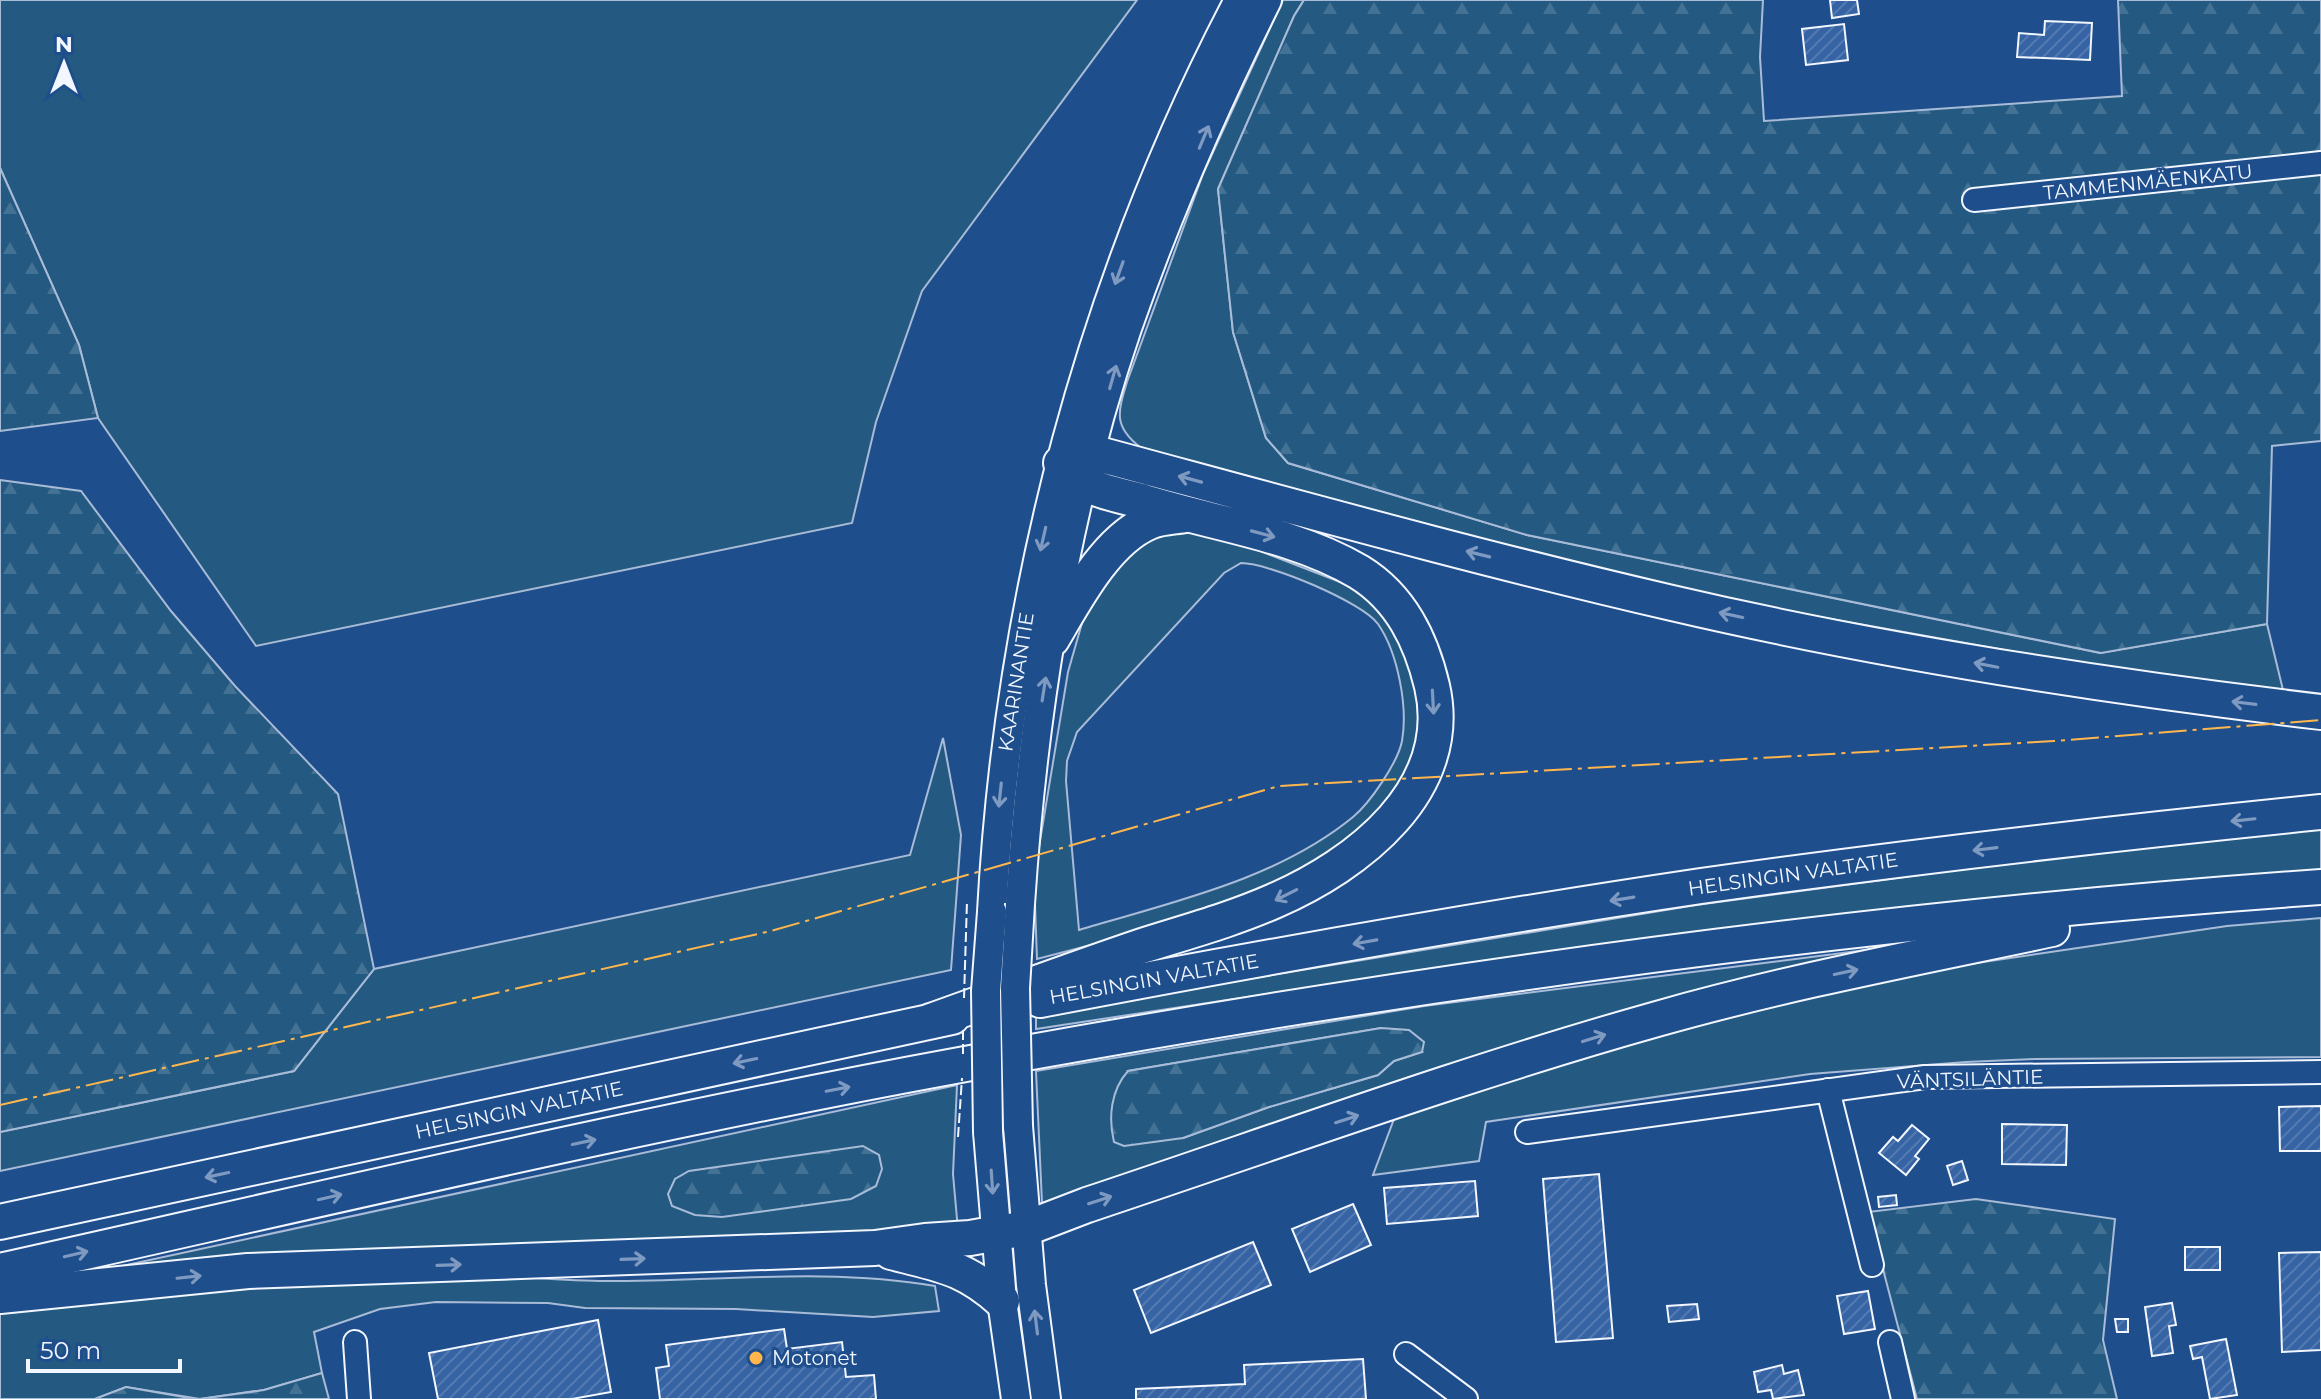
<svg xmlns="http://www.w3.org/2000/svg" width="2321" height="1399" viewBox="0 0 2321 1399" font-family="Montserrat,sans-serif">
	<defs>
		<pattern id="forest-firs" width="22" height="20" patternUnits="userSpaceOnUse" patternTransform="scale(2)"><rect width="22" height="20" fill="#245a82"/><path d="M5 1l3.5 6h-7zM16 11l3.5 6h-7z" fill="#447295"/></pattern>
		<pattern id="building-hatch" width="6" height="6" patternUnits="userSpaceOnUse" patternTransform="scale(2)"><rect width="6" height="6" fill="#3563a3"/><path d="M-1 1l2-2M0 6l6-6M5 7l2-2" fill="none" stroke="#537ab1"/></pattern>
	</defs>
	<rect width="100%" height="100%" fill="#1f4e8c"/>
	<g fill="#245a82" stroke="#a8bbd7" stroke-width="2" fill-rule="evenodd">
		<path d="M0 0H1137L922 291 876 422 852 523 256 646 98 418 79 345 0 168Z"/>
		<path d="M1283 0H1304L1294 16 1218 189 1233 332 1266 438 1288 463 1527 535 2100 653 2267 624 2283 690 2099 667 1747 604 1384 517 1140 447C1113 426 1118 412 1127 382L1203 174Z"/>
		<path d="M1183 531 1211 532 1353 587 1378 604 1405 641 1423 715 1412 765 1380 816 1310 868 1187 920 1037 959 1034 877 1068 672 1082 623 1097 593 1136 546 1159 534ZM1241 563C1269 563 1362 602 1378 624 1398 653 1408 707 1402 741 1398 762 1370 803 1353 817 1276 880 1172 902 1079 930L1066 781 1067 761 1077 732 1224 573Z"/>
		<path d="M943 738 961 835 951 970 0 1171V1132L294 1071 374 969 910 855Z"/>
		<path d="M2321 828V870L2018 897 1431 969 1036 1029V1014L1696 905 2016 862Z"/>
		<path d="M2321 918V1057L2035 1059 1966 1062 1810 1074 1486 1122 1479 1161 1373 1175 1394 1119 1594 1052 1841 983 2227 926Z"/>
		<path d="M1874 949 1042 1203 1036 1071 1424 1006ZM1381 1028 1422 1052 1394 1061 1378 1075 1269 1107 1183 1138 1128 1071Z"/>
		<path d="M957 1085 953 1174 958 1230 85 1274Z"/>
		<path d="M466 1274C510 1276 555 1280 600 1281 711 1282 825 1267 935 1286L939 1311 873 1317 736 1309 585 1308 548 1303 436 1302 380 1309 314 1332 322 1373 264 1390 200 1399 126 1387 95 1399H0V1312L272 1280Z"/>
	</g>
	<g fill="url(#forest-firs)" stroke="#a8bbd7" stroke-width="2">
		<path d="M1304 0H1763L1760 57 1764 121 2122 96 2118 0H2321V441L2272 446 2267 624 2101 653 1527 535 1288 463 1266 438 1233 332 1218 189 1294 16Z"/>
		<path d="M0 168 79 345 98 418 0 431Z"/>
		<path d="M0 480 81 491 171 611 235 686 338 794 374 969 294 1071 0 1132Z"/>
		<path d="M1381 1028 1409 1030 1424 1042 1422 1052 1394 1061 1378 1075 1269 1107 1183 1138 1124 1146 1114 1142C1108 1117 1111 1090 1128 1071Z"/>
		<path d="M863 1146 879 1155 882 1169 876 1186 851 1199 722 1217 695 1215 672 1206 668 1194 675 1179 689 1171Z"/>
		<path d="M1976 1199 2115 1219 2103 1340 2117 1399H1917L1868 1212Z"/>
		<path d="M322 1373 329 1399H200L264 1390Z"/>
		<path d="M126 1387 195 1399H95Z"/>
	</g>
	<g fill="url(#building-hatch)" stroke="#f2f6ff" stroke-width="2">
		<path d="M1830 0H1857L1859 14 1832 18Z"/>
		<path d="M2045 21 2092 23 2090 60 2017 57 2019 33 2044 35Z"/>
		<path d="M1844 24 1848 60 1806 65 1802 29Z"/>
		<path d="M2321 1106V1151H2280L2279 1107Z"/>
		<path d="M2002 1124 2067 1125 2066 1165 2002 1164Z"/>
		<path d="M1912 1125 1929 1139 1915 1156 1919 1159 1906 1175 1879 1153 1893 1137 1898 1141Z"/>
		<path d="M1962 1161 1968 1180 1953 1185 1947 1166Z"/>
		<path d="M1599 1174 1613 1338 1556 1342 1543 1179Z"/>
		<path d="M1475 1181 1478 1216 1387 1224 1384 1188Z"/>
		<path d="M1896 1195 1897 1205 1879 1207 1878 1197Z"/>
		<path d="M1353 1204 1371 1245 1310 1272 1292 1229Z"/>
		<path d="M1253 1242 1271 1285 1151 1333 1134 1290Z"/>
		<rect x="2185" y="1247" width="35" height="23"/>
		<path d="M2321 1252V1350L2282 1352 2279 1253Z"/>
		<path d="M1868 1291 1875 1329 1844 1334 1837 1296Z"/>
		<path d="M2172 1303 2176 1325 2169 1326 2173 1353 2152 1356 2145 1307Z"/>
		<path d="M1697 1304 1699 1319 1669 1322 1667 1306Z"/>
		<path d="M2115 1319H2128V1332H2117Z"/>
		<path d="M598 1320 611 1392 572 1399H438L429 1353Z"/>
		<path d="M784 1329 787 1349 842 1342 846 1377 874 1375 876 1399H660L656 1368 669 1366 666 1345Z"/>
		<path d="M2226 1339 2237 1395 2210 1399 2202 1357 2193 1359 2190 1346Z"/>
		<path d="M1363 1359 1366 1399H1136V1389L1245 1384 1244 1365Z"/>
		<path d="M1782 1365 1784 1374 1798 1370 1804 1395 1773 1399 1771 1390 1758 1392 1754 1372Z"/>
	</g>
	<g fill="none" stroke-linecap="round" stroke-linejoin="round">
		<defs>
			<g id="minor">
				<path d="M1974 200 2321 163"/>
				<path d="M1828 1090 1872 1265"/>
				<path d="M1527 1132 1925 1077 2321 1072"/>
				<path d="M355 1342 359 1399"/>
				<path d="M1890 1342 1903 1399"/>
				<path d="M1406 1354 1466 1399"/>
			</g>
			<g id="major">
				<path d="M1020 904C1033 710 1064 512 1127 328 1166 216 1214 106 1267 0"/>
				<path d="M992 912C1009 594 1091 282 1239 0"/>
				<path d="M1018 1126 1031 1285 1046 1399"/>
				<path d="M988 1132 1002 1301 1016 1399"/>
			</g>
			<g id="highway">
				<path d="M1052 639C1075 600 1106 540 1149 522 1160 517 1174 517 1186 515"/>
				<path d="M1040 1000C1259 958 1479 919 1701 886 1907 857 2114 833 2321 812"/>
				<path d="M931 1021C1001 996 1071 970 1142 946 1186 932 1231 920 1274 901 1357 865 1456 790 1432 686 1421 640 1401 598 1359 572 1293 533 1213 524 1141 501 1123 496 1100 492 1083 483 1075 478 1068 469 1061 463L1091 452C1284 504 1477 558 1672 603 1886 653 2103 686 2321 712"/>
				<path d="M0 1222 952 1017"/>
				<path d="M891 1252C940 1265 963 1266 1002 1301"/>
				<path d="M0 1271C319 1200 638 1124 960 1065 1410 982 1864 919 2321 887"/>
				<path d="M0 1296 248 1271 875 1248 925 1241 970 1238 1027 1228 1087 1205C1276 1142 1465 1073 1657 1019 1787 982 1920 957 2052 929"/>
			</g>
		</defs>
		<use href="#minor" stroke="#f2f6ff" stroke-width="26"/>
		<use href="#major" stroke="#f2f6ff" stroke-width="32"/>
		<use href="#highway" stroke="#f2f6ff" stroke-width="38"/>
		<use href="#minor" stroke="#1f4e8c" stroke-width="22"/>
		<use href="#major" stroke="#1f4e8c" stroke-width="28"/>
		<use href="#highway" stroke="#1f4e8c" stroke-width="34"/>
		<defs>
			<g id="major-bridge">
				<path d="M1018 1126 1015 988 1020 904"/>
				<path d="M988 1132 986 991 992 912"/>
			</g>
		</defs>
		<use href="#major-bridge" stroke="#f2f6ff" stroke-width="32" stroke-linecap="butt"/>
		<use href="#major-bridge" stroke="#1f4e8c" stroke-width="28"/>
		<g stroke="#f2f6ff" stroke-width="2" stroke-dasharray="10 4" stroke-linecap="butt">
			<path d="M964 998 967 901"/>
			<path d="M963 1054V1026"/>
			<path d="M958 1137 962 1078"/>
		</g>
		<path stroke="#ffb74d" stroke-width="2" stroke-dasharray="28 6 4 6" stroke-linecap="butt" d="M0 1105 771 931 1279 786 2054 741 2321 720"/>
	</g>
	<defs><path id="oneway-shaft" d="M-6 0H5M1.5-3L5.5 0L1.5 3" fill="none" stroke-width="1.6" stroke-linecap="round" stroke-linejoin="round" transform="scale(2)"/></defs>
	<g stroke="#7e9ac0">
		<use href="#oneway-shaft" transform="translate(1204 137) rotate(-67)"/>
		<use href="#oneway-shaft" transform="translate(1119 273) rotate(110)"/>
		<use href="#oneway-shaft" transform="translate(1113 377) rotate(-74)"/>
		<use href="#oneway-shaft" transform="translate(1190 479) rotate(-165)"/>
		<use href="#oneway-shaft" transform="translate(1263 534) rotate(15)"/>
		<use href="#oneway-shaft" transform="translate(1043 539) rotate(103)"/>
		<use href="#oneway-shaft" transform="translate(1478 554) rotate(-166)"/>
		<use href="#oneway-shaft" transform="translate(1731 615) rotate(-168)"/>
		<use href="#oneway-shaft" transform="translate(1986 665) rotate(-169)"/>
		<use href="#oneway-shaft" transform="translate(1044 689) rotate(-81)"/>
		<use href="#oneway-shaft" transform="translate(1433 702) rotate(87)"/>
		<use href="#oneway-shaft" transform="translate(2244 703) rotate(-173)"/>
		<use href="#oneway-shaft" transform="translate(1000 795) rotate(96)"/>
		<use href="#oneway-shaft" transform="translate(2243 820) rotate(174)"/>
		<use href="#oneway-shaft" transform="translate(1985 849) rotate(173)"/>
		<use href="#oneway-shaft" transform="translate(1286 895) rotate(153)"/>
		<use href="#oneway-shaft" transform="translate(1622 899) rotate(171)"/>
		<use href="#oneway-shaft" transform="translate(1365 942) rotate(170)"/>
		<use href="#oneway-shaft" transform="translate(1846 972) rotate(-12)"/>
		<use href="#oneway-shaft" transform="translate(1594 1038) rotate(-17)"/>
		<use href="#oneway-shaft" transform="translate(745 1061) rotate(168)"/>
		<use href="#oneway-shaft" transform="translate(838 1089) rotate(-11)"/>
		<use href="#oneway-shaft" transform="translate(1347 1119) rotate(-18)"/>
		<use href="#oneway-shaft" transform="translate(584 1142) rotate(-12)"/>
		<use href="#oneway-shaft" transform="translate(217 1175) rotate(168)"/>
		<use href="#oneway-shaft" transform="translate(992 1182) rotate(86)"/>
		<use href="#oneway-shaft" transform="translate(330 1197) rotate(-13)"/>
		<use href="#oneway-shaft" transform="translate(1100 1200) rotate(-18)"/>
		<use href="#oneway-shaft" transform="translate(76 1254) rotate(-13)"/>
		<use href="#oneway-shaft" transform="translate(633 1259) rotate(-2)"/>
		<use href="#oneway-shaft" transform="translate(449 1265) rotate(-2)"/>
		<use href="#oneway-shaft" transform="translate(189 1277) rotate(-6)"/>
		<use href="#oneway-shaft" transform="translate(1036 1322) rotate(-97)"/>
	</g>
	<circle fill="#ffb74d" stroke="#1f4e8c" stroke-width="3" cx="756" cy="1358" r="8"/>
	<g text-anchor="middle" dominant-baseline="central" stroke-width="6" stroke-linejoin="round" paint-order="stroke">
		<g font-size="20" fill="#f2f6ff" stroke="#1f4e8c">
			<text transform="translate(2148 182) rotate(-6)">TAMMENMÄENKATU</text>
			<text transform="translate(1016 682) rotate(-81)">KAARINANTIE</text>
			<text transform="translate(1793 874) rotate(-8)">HELSINGIN VALTATIE</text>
			<text transform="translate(1154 979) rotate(-10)">HELSINGIN VALTATIE</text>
			<text transform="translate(1970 1079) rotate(-2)">VÄNTSILÄNTIE</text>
			<text transform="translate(519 1110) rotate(-12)">HELSINGIN VALTATIE</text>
		</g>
		<g font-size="20" fill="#f2f6ff" stroke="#1f4e8c" text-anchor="start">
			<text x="772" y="1358">Motonet</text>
		</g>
	</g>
	<g transform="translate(64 64)" stroke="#1f4e8c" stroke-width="6" paint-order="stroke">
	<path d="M0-6L14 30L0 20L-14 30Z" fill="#f2f6ff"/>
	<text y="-12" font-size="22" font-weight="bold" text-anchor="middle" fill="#f2f6ff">N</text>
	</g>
	<path d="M28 1359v12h152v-12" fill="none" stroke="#f2f6ff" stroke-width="4"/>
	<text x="40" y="1359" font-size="24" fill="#f2f6ff" stroke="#1f4e8c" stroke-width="6" paint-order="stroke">50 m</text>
</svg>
